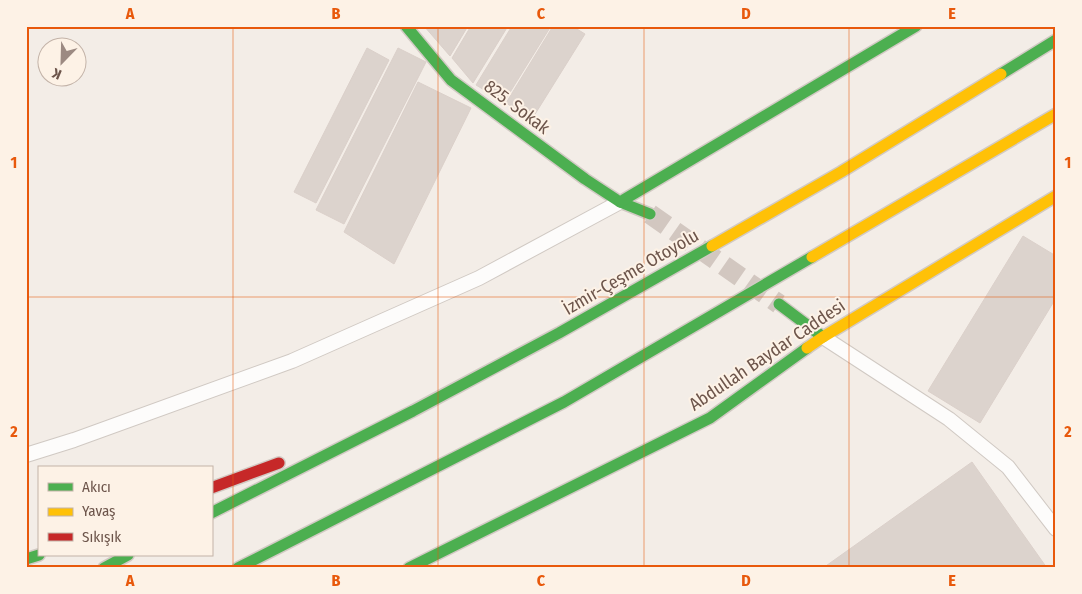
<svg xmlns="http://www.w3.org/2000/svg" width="1082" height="594" viewBox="0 0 1082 594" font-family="'Fira Sans Condensed',sans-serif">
	<rect width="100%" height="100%" fill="#f3ede7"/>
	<g fill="#dcd3cd" stroke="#dbd0ca">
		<path d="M424 26H468L450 56Z"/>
		<path d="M471 26H508L473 83 452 58Z"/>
		<path d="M512 26H551L504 102 476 85Z"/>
		<path d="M553 26H572L585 34 532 119 506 103Z"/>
		<path d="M367 48 389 60 316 203 294 192Z"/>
		<path d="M398 48 426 62 344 224 316 210Z"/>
		<path d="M418 82 471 108 394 264 344 232Z"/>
		<path d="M1023 236 1056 256V298L980 423 928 391Z"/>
		<path d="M972 462 1047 568H823Z"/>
	</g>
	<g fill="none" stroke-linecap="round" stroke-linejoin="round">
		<path stroke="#d2c7c0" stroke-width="20" stroke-dasharray="20 10" stroke-linecap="butt" d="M650 214 779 304"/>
		<defs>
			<g id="street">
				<path d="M823 337 949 419 1008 467 1056 529"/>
				<path d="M26 455 74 440 292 361 479 278 620 202"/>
			</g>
			<g id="fast">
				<path d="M406 26 451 80 585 179 620 202 650 214"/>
				<path d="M1001 74 1056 40"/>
				<path d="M620 202 916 26"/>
				<path d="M779 304 823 337"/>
				<path d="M211 513 413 411 559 333 712 246"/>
				<path d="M26 559 39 555"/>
				<path d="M104 568 128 555"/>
				<path d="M238 568 564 402 812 257"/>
				<path d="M409 568 710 418 807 348"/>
			</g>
			<g id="slow">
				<path d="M712 246 841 172 1001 74"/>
				<path d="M812 257 1056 114"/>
				<path d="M807 348 823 337 1056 196"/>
			</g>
			<path id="jam" d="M211 488 279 463"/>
		</defs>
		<use href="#street" stroke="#d0c9c3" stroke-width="16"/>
		<use href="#fast" stroke="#d2cac4" stroke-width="14"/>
		<use href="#slow" stroke="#d2cac4" stroke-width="14"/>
		<use href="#jam" stroke="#d2cac4" stroke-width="14"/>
		<use href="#street" stroke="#fdfcfb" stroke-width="14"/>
		<use href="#fast" stroke="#4caf50" stroke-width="11"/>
		<use href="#slow" stroke="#ffc107" stroke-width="11"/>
		<use href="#jam" stroke="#c62828" stroke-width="11"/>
	</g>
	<path fill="none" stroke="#e8590c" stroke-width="1" stroke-opacity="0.55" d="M233 26V568M438 26V568M644 26V568M849 26V568M26 297H1056"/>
	<g text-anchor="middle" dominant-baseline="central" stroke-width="4" stroke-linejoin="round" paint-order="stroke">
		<g font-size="18" fill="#6d554b" stroke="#fdf2e6">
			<text transform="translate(517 107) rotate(37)">825. Sokak</text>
			<text transform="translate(631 272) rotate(-30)">İzmir-Çeşme Otoyolu</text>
			<text transform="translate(767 355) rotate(-34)">Abdullah Baydar Caddesi</text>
		</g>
	</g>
	<rect width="1082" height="594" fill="none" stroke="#fdf2e6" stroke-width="55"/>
	<rect x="38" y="466" width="175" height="90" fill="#fdf2e6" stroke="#c3b3a8"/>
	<rect x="48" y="483" width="25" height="8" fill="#4caf50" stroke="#c3b3a8"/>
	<text x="82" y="492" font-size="15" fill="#6d554b">Akıcı</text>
	<rect x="48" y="508" width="25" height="8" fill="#ffc107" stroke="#c3b3a8"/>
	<text x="82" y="516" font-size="15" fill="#6d554b">Yavaş</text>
	<rect x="48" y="533" width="25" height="8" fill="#c62828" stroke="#c3b3a8"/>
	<text x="82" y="542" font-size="15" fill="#6d554b">Sıkışık</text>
	<g transform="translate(62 62) rotate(203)"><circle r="24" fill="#fdf2e6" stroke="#c3b3a8"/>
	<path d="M0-4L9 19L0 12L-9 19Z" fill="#9c8a82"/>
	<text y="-8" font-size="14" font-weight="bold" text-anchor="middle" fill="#6d554b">K</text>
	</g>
	<rect x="28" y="28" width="1026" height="538" fill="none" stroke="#e8590c" stroke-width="2"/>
	<g font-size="16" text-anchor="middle" font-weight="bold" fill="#e8590c">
		<text x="130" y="19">A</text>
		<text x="336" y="19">B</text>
		<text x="541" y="19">C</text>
		<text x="746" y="19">D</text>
		<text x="952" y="19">E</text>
		<text x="14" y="168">1</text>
		<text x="1068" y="168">1</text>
		<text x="14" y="437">2</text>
		<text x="1068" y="437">2</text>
		<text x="130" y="586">A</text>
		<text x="336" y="586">B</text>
		<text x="541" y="586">C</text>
		<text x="746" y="586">D</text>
		<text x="952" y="586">E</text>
	</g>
</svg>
